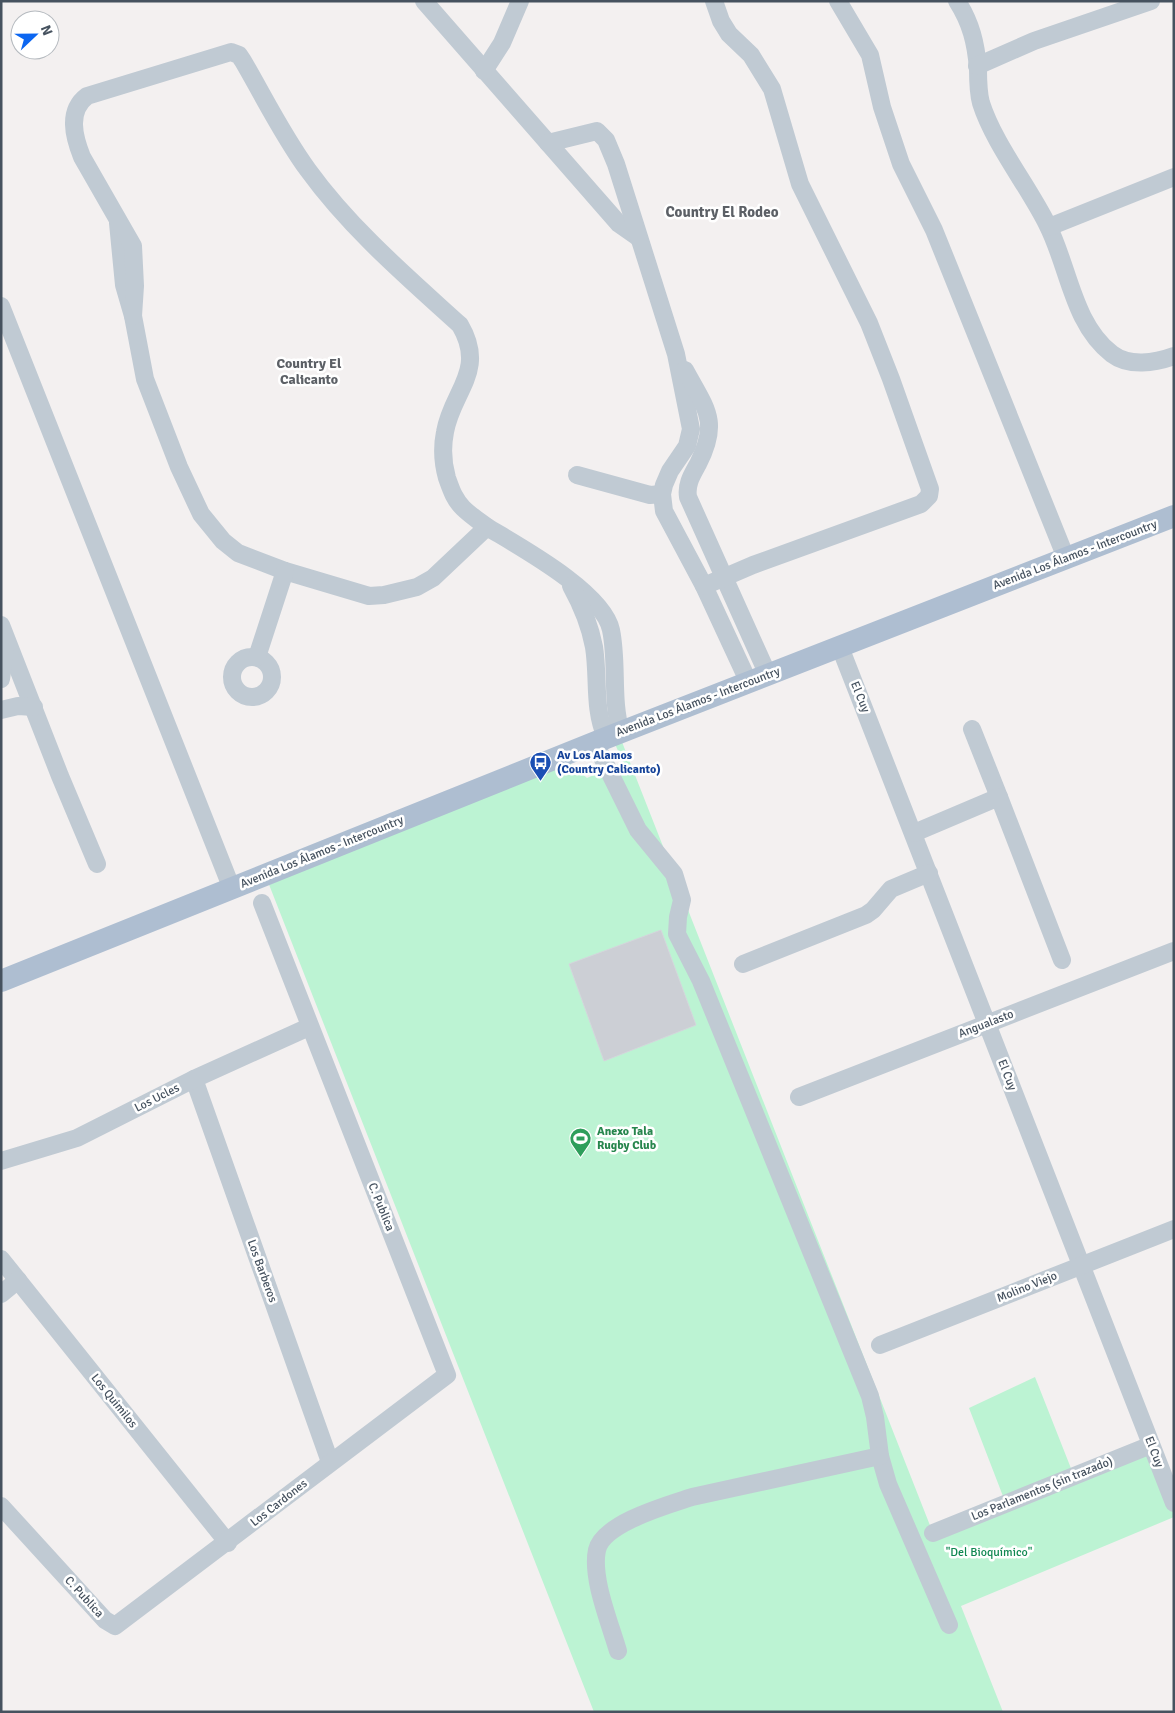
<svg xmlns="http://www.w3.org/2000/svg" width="1175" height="1713" viewBox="0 0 1175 1713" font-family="Signika,sans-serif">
	<rect width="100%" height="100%" fill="#f3f0f0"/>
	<path fill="#bcf3d3" d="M622 742 933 1533 1006 1504 969 1408 1035 1377 1074 1476 1151 1445 1174 1504V1517L961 1606 1003 1712H594L268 882 567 761 587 778 623 762 615 744Z"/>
	<path fill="#cccfd5" stroke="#d4d6dc" d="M661 930 696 1025 604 1061 569 964Z"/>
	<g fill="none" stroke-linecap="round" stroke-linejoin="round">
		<g stroke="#c0cad3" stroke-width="18">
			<path d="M424 1 619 224 639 238"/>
			<path d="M838 1 870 55 882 107 901 164 934 230 1066 558"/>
			<path d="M957 1C971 23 976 43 978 69 978 80 978 92 981 103 994 144 1029 187 1048 226 1069 268 1073 324 1112 354 1129 367 1155 363 1174 356"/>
			<path d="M977 66 1034 41 1151 1"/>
			<path d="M484 71 502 43 520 1"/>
			<path d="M548 143 597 131 606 140 616 164 676 354 691 429 687 446 670 471 664 485 662 494 664 511 704 586 749 683"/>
			<path d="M118 223 124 285 133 316 145 379 179 467 201 514 223 541 238 553 285 571 369 596 384 595 417 587 433 578 487 527C520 547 603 592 611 630 618 664 611 699 621 733"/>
			<path d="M1049 227 1174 177"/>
			<path d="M1 306 232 889"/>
			<path d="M133 316 135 286 133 246 82 157C74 137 67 111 87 96L231 52 239 55 243 61C264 97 283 136 308 170 350 228 406 276 460 325 487 371 452 391 445 432 442 447 443 464 447 478 451 489 454 499 463 508 470 515 479 521 487 527"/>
			<path d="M685 370C706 409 720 421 698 464 692 475 686 484 688 497L768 675"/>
			<path d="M577 475 650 495 662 494"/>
			<path d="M571 586C581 604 590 626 594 647 599 679 593 707 606 738"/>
			<path d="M704 586 753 565 921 504 929 496 930 489 891 379 869 323 800 184 772 89 751 55 729 34 721 21 714 1"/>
			<path d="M1 625 60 776 97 864"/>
			<path d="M840 647 1174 1503"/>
			<circle cx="252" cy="677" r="20"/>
			<path d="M257 657 285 571"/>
			<path d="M1 679 6 642"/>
			<path d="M1 710 18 706 34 707"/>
			<path d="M972 729 999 797"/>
			<path d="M595 743 638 830 674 874 682 900 678 917 677 934 701 981 870 1396 875 1417 880 1456 888 1484 949 1625"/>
			<path d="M914 833 999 797 1062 960"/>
			<path d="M743 964 866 915 873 910 891 889 929 873"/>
			<path d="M194 1079 330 1462"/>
			<path d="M799 1097 1174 951"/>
			<path d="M1 1161 77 1138 194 1079 309 1027"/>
			<path d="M1 1259 228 1543"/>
			<path d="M1 1294 18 1280"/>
			<path d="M880 1345 1174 1229"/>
			<path d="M1 1506 105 1620 115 1626 447 1375 262 903"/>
			<path d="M933 1533 1151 1445"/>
			<path d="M618 1651C610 1623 591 1578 597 1550 603 1523 668 1505 692 1497L880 1456"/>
		</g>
		<path stroke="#aebed1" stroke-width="22" d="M1 981 606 738 1174 516"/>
	</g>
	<defs>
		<symbol id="bus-pin" viewBox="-11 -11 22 30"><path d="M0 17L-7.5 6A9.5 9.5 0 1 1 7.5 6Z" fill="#1a4fb4" stroke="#fff"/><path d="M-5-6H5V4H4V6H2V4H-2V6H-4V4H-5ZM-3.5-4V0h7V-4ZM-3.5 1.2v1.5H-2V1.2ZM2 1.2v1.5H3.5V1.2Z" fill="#fff"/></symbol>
		<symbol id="stadium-pin" viewBox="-11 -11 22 30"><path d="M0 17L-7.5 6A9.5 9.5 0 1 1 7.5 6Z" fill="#2e9e5b" stroke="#fff"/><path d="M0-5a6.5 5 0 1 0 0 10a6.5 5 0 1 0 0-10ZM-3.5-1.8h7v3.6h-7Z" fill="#fff"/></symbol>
	</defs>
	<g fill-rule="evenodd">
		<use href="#bus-pin" x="528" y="750" width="25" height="34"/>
		<use href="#stadium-pin" x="568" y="1126" width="25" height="34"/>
	</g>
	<g text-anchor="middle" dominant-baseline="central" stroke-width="5" stroke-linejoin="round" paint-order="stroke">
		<g font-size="12" fill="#46525f" stroke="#fff">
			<text transform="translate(1075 555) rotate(-21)">Avenida Los Álamos - Intercountry</text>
			<text transform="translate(860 697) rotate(68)">El Cuy</text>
			<text transform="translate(698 702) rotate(-21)">Avenida Los Álamos - Intercountry</text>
			<text transform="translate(322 852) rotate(-22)">Avenida Los Álamos - Intercountry</text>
			<text transform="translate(986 1024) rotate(-21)">Angualasto</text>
			<text transform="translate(1007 1075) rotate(69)">El Cuy</text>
			<text transform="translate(157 1098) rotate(-27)">Los Ucles</text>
			<text transform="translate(381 1207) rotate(68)">C. Publica</text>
			<text transform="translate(262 1271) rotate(70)">Los Barberos</text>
			<text transform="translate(1027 1287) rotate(-22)">Molino Viejo</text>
			<text transform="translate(114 1401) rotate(51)">Los Quimilos</text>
			<text transform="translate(1154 1452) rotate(69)">El Cuy</text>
			<text transform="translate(1042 1489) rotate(-22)">Los Parlamentos (sin trazado)</text>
			<text transform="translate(279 1503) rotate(-38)">Los Cardones</text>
			<text transform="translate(84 1597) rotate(48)">C. Publica</text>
		</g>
		<g font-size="12" font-weight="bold" fill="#164399" stroke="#fff" text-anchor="start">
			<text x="557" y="755">Av Los Alamos<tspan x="557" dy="14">(Country Calicanto)</tspan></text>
		</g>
		<g font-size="12" font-weight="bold" fill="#27864d" stroke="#fff" text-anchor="start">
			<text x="597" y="1131">Anexo Tala<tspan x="597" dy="14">Rugby Club</tspan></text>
		</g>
		<g font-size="12" fill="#108751" stroke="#fff">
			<text x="989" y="1552">"Del Bioquímico"</text>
		</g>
		<g font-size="14" font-weight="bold" fill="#5c6066" stroke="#fff">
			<text x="309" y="363">Country El<tspan x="309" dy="16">Calicanto</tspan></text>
		</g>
		<g font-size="15" font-weight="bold" fill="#5c6066" stroke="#fff">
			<text x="722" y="212">Country El Rodeo</text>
		</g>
	</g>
	<rect width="1175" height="1713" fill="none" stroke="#46525f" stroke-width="5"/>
	<g transform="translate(35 35) rotate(68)"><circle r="24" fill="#ffffff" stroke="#b5babf"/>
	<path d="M0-4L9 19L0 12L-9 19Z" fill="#0c66f1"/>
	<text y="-8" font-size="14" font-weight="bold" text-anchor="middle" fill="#46525f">N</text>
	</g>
</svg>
